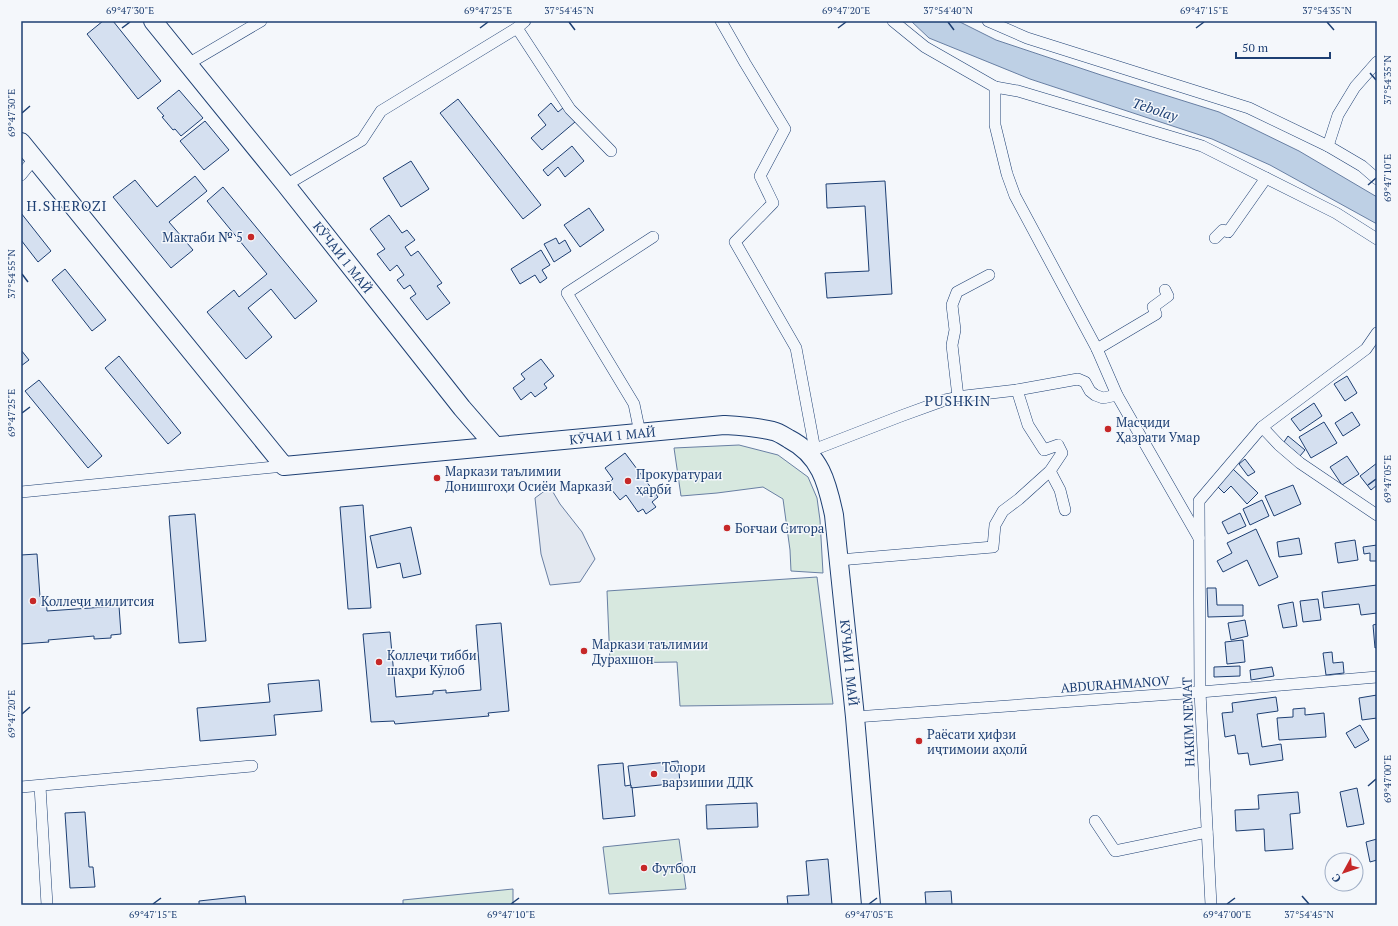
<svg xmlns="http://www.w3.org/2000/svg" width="1398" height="926" viewBox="0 0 1398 926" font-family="'PT Serif',serif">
	<rect width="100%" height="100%" fill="#f4f7fb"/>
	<g fill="#d7e8df" stroke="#687fa3">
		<path d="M739 445 778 455 808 477 817 498 820 520 823 573 791 571 790 550 783 499 763 487 717 493 681 496 674 448Z"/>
		<path d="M817 577 833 704 680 706 677 662 610 663 607 591Z"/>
		<path d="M679 839 686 889 609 894 603 847Z"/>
		<path d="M513 889V905H403V900Z"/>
	</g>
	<path fill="#e3e8f0" stroke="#687fa3" d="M550 487 560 504 582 532 595 559 580 582 550 585 541 554 535 498Z"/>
	<path fill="#bed0e5" stroke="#687fa3" d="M911 21H958L996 40 1101 75 1219 112 1299 151 1377 197V224L1270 165 1212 139 1030 79 929 38Z"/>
	<g fill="#d5e0f0" stroke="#1d3f73">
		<path d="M103 21H113L161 81 138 99 87 34Z"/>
		<path d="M179 90 203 118 181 136 175 129 173 130 162 117 164 116 157 108Z"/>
		<path d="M458 99 541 205 523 219 440 113Z"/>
		<path d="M551 103 558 112 563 108 575 122 542 150 531 138 546 125 538 115Z"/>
		<path d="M205 121 229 150 204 170 180 141Z"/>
		<path d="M572 146 584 161 565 177 558 167 548 176 543 170Z"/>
		<path d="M411 161 429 189 401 207 383 178Z"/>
		<path d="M195 176 207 191 169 222 193 250 171 268 113 197 135 180 157 207Z"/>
		<path d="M885 181 892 294 827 298 825 273 869 271 865 206 827 208 826 184Z"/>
		<path d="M223 187 317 301 295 319 271 289 248 308 272 337 246 359 207 312 234 290 239 297 267 274 207 201Z"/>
		<path d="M589 208 604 230 580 247 564 225Z"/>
		<path d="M21 213 51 251 38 262 21 240Z"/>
		<path d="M389 215 402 233 407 230 415 240 405 247 411 256 418 251 442 283 437 286 450 303 427 320 410 298 416 294 410 285 404 289 397 280 404 275 397 265 390 271 377 254 385 249 370 229Z"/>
		<path d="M556 238 559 244 565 240 571 251 554 262 544 244Z"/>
		<path d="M541 250 550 265 542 270 547 278 540 283 535 275 520 284 511 269Z"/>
		<path d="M65 269 106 320 92 331 52 280Z"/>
		<path d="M21 350 29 360 21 366Z"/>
		<path d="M119 356 181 433 168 444 105 368Z"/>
		<path d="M541 359 554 376 544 384 547 388 535 397 531 392 521 400 513 388 525 379 521 374Z"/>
		<path d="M1347 376 1357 393 1345 401 1334 384Z"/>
		<path d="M39 380 102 456 88 468 25 391Z"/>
		<path d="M1314 403 1322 416 1300 431 1291 419Z"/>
		<path d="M1352 412 1360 425 1343 436 1335 423Z"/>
		<path d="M1324 422 1337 443 1311 458 1299 437Z"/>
		<path d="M1288 436 1305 450 1300 456 1284 442Z"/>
		<path d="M625 453 658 497 652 502 656 507 646 514 643 509 638 512 626 495 620 500 607 484 613 479 605 468Z"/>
		<path d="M1347 456 1359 474 1342 485 1330 467Z"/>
		<path d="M1245 459 1255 472 1248 476 1239 464Z"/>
		<path d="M1377 463V485L1371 490 1360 476Z"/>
		<path d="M1233 469 1258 493 1247 504 1231 486 1224 493 1216 485Z"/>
		<path d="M1293 485 1301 504 1274 516 1265 496Z"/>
		<path d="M1262 500 1269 516 1250 525 1243 509Z"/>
		<path d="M363 505 371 608 348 609 340 507Z"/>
		<path d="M1240 513 1246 526 1228 534 1222 522Z"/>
		<path d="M195 514 206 641 179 643 169 516Z"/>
		<path d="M411 527 421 574 403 578 400 563 377 568 370 536Z"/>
		<path d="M1256 529 1278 577 1259 586 1247 560 1223 572 1217 561 1232 553 1227 543Z"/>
		<path d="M1299 538 1302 554 1279 557 1277 542Z"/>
		<path d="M1355 540 1358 560 1338 563 1335 543Z"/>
		<path d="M1377 545V562V561H1370V553L1364 554 1363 547Z"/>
		<path d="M37 554 40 597 46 596 47 611 119 606 121 634 111 635V638L94 639V636L48 640 49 642 21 644V555Z"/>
		<path d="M1377 585V613L1361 615 1359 604 1324 608 1322 592Z"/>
		<path d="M1207 588H1216L1217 605H1243V616L1208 617Z"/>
		<path d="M1318 599 1321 620 1303 622 1300 601Z"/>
		<path d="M1293 602 1297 626 1283 628 1278 605Z"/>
		<path d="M1245 620 1248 636 1231 640 1228 623Z"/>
		<path d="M501 623 509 711 488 713 489 716 395 724 394 721 371 722 363 634 390 632 396 697 433 694V691L446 690V693L481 690 476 625Z"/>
		<path d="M1377 624V647L1375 648 1373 625Z"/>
		<path d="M1243 640 1245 662 1227 664 1225 642Z"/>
		<path d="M1332 652 1333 663 1343 662 1344 673 1326 675 1323 653Z"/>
		<path d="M1240 666V676L1214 677V667Z"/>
		<path d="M1272 667 1274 676 1251 680 1250 670Z"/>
		<path d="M319 680 322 711 274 715 276 735 200 741 197 708 270 702 268 684Z"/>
		<path d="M1377 695V718L1362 720 1359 698Z"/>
		<path d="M1276 697 1278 711 1257 714 1262 747 1281 744 1283 760 1250 765 1248 753 1238 754 1235 735 1225 737 1222 713 1233 712 1232 703Z"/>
		<path d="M1305 708V715L1324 713 1326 737 1279 740 1277 718 1293 717V709Z"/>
		<path d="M1360 725 1369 740 1355 748 1346 733Z"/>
		<path d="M678 761 680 783 631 788 628 766Z"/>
		<path d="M623 763 625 786 631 785V788L632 787 635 816 603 819 598 765Z"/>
		<path d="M1357 788 1364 824 1347 827 1340 792Z"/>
		<path d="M1298 792 1300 813 1290 814 1293 849 1265 851 1264 829 1236 831 1235 810 1259 809 1258 795Z"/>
		<path d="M757 803 758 827 707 829 706 805Z"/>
		<path d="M85 812 89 867H93L95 887 70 888 65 813Z"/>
		<path d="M1377 839V860L1370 862 1366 842Z"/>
		<path d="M828 859 832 905H788L787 896 809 895 806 861Z"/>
		<path d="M951 891 952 905H926L925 892Z"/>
		<path d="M245 896 246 905H199V901Z"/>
	</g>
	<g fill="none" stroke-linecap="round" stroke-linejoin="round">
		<defs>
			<g id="minor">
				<path d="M721 21 745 63 785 129 760 176 773 203 735 242 796 348 815 450"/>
				<path d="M893 21 925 47 995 87V125L1007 174 1015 196 1097 349 1117 395 1199 538"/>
				<path d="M988 21 1027 38 1249 108 1328 146 1362 166 1377 179"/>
				<path d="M517 28 525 21"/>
				<path d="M188 64 261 21"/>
				<path d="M995 87 1018 91 1202 146 1336 213 1377 239"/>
				<path d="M1328 146 1338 115 1355 87 1377 62"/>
				<path d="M21 175 34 159"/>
				<path d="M286 185 362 140 381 111 517 28 570 109 611 151"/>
				<path d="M1215 238 1223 230 1228 232 1266 178"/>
				<path d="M1097 349 1156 314 1153 307 1168 296 1165 290"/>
				<path d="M958 397 952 345 955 330 952 305 957 292 989 275"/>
				<path d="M1262 427 1279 445 1300 463 1377 515"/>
				<path d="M640 433 634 404 567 293 653 237"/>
				<path d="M808 452 901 416 945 400 965 396 1017 390 1078 379 1085 382 1090 391 1095 395 1103 398 1117 395"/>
				<path d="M1050 471 1060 490 1065 510"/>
				<path d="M21 492 284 466"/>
				<path d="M839 560 993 547 995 525 1003 511 1019 499 1050 471 1062 453 1058 445 1044 450 1028 425 1017 390"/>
				<path d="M855 717 1200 692 1377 677"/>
				<path d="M40 786 47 905"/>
				<path d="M21 787 252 766"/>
				<path d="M1095 821 1115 851 1207 832"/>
				<path d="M1211 905 1200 692 1199 501 1262 427 1366 349 1377 333"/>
			</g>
			<g id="primary">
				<path id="s1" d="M153 21 286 185 462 408 495 446"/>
				<path id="s2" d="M21 142 284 466 724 425C740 426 757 427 773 431 778 432 784 436 789 439 820 455 827 482 834 515L855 717 871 905"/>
			</g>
		</defs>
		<use href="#minor" stroke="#1d3f73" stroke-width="12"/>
		<use href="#primary" stroke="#1d3f73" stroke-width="20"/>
		<use href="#minor" stroke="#f4f7fb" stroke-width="11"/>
		<use href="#primary" stroke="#f4f7fb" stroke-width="18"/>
	</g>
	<path fill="none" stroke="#1d3f73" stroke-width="1.5" d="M569 22 575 30M948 22 954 30M1327 22 1334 30M122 28 130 22M480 28 488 22M838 28 846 22M1196 28 1204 22M1370 73 1376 80M22 113 30 106M1368 185 1376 178M22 274 28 282M22 413 30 407M1368 485 1376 479M22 714 30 707M1368 786 1376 779M1302 896 1309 904M153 904 161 898M511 904 519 898M869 904 877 898M1227 904 1235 898"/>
	<g fill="#c62828" stroke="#f4f7fb" stroke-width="1.5">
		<circle cx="251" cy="237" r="4"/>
		<circle cx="1108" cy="429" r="4"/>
		<circle cx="437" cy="478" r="4"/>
		<circle cx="628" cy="481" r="4"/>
		<circle cx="727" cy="528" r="4"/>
		<circle cx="33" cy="601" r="4"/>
		<circle cx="584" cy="651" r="4"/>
		<circle cx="379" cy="662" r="4"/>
		<circle cx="919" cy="741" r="4"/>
		<circle cx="654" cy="774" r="4"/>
		<circle cx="644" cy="868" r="4"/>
	</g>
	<g text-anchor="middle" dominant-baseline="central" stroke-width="3" stroke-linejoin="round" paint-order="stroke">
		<g font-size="13" fill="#1d3f73" stroke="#f4f7fb" text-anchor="start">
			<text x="243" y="237" text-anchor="end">Мактаби № 5</text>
			<text x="1116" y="422">Масҷиди<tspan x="1116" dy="15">Ҳазрати Умар</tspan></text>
			<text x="445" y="471">Маркази таълимии<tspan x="445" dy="15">Донишгоҳи Осиёи Марказӣ</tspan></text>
			<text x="636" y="474">Прокуратураи<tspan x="636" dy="15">ҳарбӣ</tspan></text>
			<text x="735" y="528">Боғчаи Ситора</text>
			<text x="41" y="601">Коллеҷи милитсия</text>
			<text x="592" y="644">Маркази таълимии<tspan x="592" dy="15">Дурахшон</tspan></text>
			<text x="387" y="655">Коллеҷи тибби<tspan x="387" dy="15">шаҳри Кӯлоб</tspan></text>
			<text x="927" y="734">Раёсати ҳифзи<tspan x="927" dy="15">иҷтимоии аҳолӣ</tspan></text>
			<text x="662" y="767">Толори<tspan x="662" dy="15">варзишии ДДК</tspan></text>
			<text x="652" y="868">Футбол</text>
		</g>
		<g font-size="13" fill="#1d3f73" stroke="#f4f7fb">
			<text stroke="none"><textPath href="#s1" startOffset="303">КӮЧАИ 1 МАЙ</textPath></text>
			<text stroke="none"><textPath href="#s2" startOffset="747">КӮЧАИ 1 МАЙ</textPath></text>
			<text stroke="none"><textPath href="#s2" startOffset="1167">КӮЧАИ 1 МАЙ</textPath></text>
			<text transform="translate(1115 684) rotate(-4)">ABDURAHMANOV</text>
			<text transform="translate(1188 722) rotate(-92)">HAKIM NEMAT</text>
		</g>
		<g font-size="14" font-style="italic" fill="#1d3f73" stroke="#f4f7fb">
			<text transform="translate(1155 109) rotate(18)">Tebolay</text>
		</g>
		<g font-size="14" letter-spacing="1" fill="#1d3f73" stroke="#f4f7fb">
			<text x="67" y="205">H.SHEROZI</text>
			<text x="958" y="400">PUSHKIN</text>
		</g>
	</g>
	<rect width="1398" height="926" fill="none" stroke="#f4f7fb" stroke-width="44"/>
	<g transform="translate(1344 872) rotate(230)"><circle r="19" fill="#f4f7fb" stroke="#9eadc5"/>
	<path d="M0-3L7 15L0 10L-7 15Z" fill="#c62828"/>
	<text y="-6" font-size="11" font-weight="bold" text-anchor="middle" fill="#1d3f73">С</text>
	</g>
	<path d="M1236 52v6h94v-6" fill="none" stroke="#1d3f73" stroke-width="2"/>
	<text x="1242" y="52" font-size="12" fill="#1d3f73" stroke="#f4f7fb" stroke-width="3" paint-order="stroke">50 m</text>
	<rect x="22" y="22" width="1354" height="882" fill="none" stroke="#1d3f73" stroke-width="1.5"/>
	<g font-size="10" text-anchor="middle" fill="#1d3f73">
		<text x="130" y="14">69°47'30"E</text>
		<text x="488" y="14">69°47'25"E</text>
		<text x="569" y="14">37°54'45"N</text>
		<text x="846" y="14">69°47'20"E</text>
		<text x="948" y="14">37°54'40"N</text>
		<text x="1204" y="14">69°47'15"E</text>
		<text x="1327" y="14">37°54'35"N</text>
		<text transform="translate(1387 80) rotate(-90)" y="4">37°54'35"N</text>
		<text transform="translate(11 113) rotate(-90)" y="4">69°47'30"E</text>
		<text transform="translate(1387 178) rotate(-90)" y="4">69°47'10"E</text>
		<text transform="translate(11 274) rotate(-90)" y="4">37°54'55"N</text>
		<text transform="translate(11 413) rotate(-90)" y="4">69°47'25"E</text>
		<text transform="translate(1387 479) rotate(-90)" y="4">69°47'05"E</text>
		<text transform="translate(11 714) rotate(-90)" y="4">69°47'20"E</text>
		<text transform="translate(1387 779) rotate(-90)" y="4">69°47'00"E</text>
		<text x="153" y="918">69°47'15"E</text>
		<text x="511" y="918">69°47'10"E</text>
		<text x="869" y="918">69°47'05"E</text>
		<text x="1227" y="918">69°47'00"E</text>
		<text x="1309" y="918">37°54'45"N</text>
	</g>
</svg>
